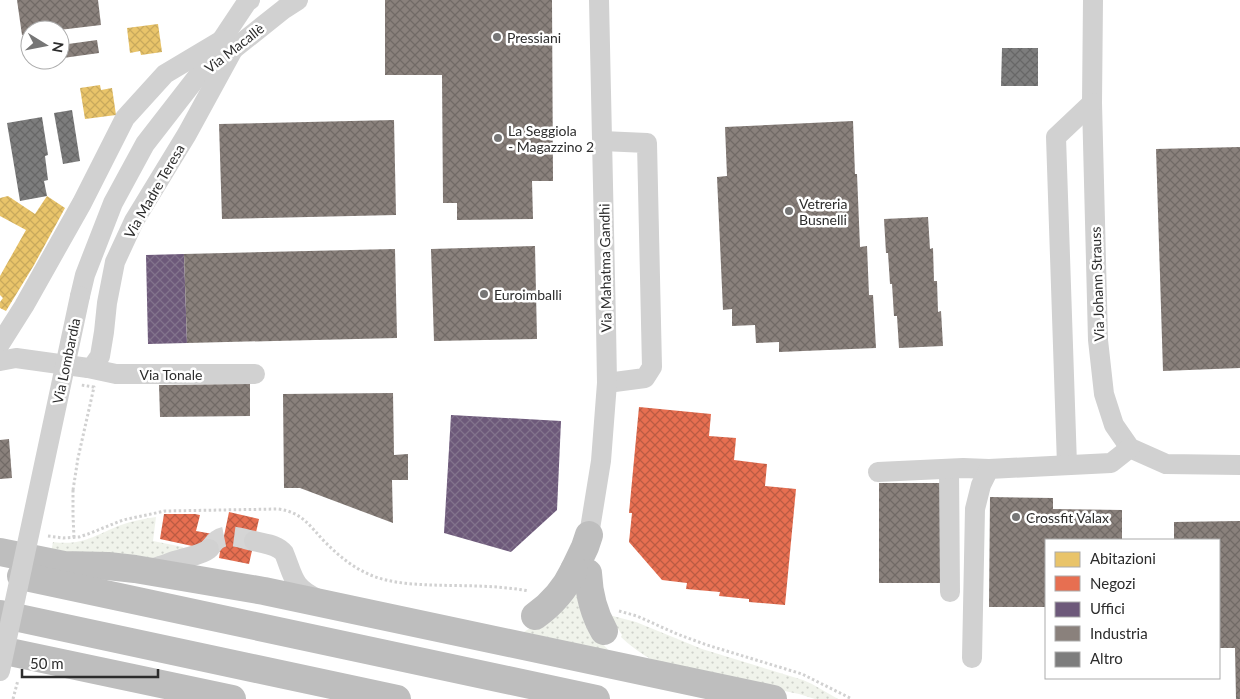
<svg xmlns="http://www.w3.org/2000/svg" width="1240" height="699" viewBox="0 0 1240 699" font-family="Lato,sans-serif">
	<defs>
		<pattern id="grass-dots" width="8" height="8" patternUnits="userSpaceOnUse" patternTransform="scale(1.25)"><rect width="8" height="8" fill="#f0f3eb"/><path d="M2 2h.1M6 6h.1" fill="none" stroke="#ced0ca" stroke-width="1.8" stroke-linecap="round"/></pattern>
		<pattern id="homes-cross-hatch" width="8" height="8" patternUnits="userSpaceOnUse" patternTransform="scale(1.25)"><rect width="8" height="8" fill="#e9c46a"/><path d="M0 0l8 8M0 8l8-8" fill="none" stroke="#c8a95c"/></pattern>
		<pattern id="shops-cross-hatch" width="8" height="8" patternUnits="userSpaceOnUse" patternTransform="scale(1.25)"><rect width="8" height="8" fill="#e76f51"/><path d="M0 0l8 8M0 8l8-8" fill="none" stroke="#bb5b43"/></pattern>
		<pattern id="offices-cross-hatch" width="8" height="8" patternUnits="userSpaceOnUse" patternTransform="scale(1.25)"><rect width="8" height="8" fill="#6d597a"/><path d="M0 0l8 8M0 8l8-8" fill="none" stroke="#82738c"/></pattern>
		<pattern id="industry-cross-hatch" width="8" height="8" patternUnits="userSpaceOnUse" patternTransform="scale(1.25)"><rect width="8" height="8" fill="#8a817c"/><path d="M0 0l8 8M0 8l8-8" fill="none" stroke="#716a66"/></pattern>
		<pattern id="building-cross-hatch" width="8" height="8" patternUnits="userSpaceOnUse" patternTransform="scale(1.25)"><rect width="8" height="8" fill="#7d7d7d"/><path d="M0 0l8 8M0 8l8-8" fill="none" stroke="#676767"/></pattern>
	</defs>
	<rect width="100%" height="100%" fill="#fff"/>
	<g fill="url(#grass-dots)">
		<path d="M156 517 153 541 183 547 182 552 162 560 50 558 53 542C83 546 95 535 121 525 132 521 144 519 156 517Z"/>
		<path d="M576 585 602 643 609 651 522 633 539 623Z"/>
		<path d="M609 615 636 622 702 649 803 680 812 684 838 699H815L799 694 673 668C653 662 637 652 621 637L622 635Z"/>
	</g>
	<g fill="url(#homes-cross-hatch)">
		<path d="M158 24 162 52 141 55 140 51 130 53 127 28Z"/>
		<path d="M100 85 101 90 112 88 116 115 85 119 80 88Z"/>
		<path d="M8 196 35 214 47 196 65 208 34 265 6 311 0 308V302L3 298 0 295V276L26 230 0 216V198Z"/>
	</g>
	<g fill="url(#shops-cross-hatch)">
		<path d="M639 407 711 414 709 436 736 438 734 460 767 464 765 486 796 489 785 605 749 602V599L719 596 720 592 686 589 687 583 662 580 629 542 632 513H629Z"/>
		<path d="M229 512 259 519 249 564 219 558 220 552 160 539 164 514H195L200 515 196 531 224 536Z"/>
	</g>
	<g fill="url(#offices-cross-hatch)">
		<path d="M184 254 187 343 148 344 146 255Z"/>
		<path d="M451 415 561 421 557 510 511 552 444 533Z"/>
	</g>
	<g fill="url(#industry-cross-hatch)">
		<path d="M17 0H98L101 25 59 30H30V34L22 35Z"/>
		<path d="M385 0H552L553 181H532L533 219 457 220V203H443L442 75H385Z"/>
		<path d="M97 40 99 53 63 58 61 45Z"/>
		<path d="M394 120 396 215 222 219 219 124Z"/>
		<path d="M853 121 855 174H857L860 247 867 246 869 295H873L876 348 779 352V342L756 343 755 325 732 326V309L723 310 717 177 727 176 725 127Z"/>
		<path d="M1240 147V368L1163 371 1156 149Z"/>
		<path d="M928 217 930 249 933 248 934 281H937L938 312 941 311 943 346 899 348 897 316H894L892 284H890L888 253H886L884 219Z"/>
		<path d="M535 246 537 339 434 341 431 249Z"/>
		<path d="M395 249 397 338 187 343 184 254Z"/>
		<path d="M250 384V416L160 417 159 385Z"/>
		<path d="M393 393 394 455 408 454V480H392L393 523 300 488H284L283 394Z"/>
		<path d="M9 439 12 478 0 479V440Z"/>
		<rect x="879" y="483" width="62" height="100"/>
		<path d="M990 497 1053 498V509L1122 510V540H1046V607H989Z"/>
		<path d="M1240 521V699H1236L1235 648H1219V540H1174V522Z"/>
	</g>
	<g fill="url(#building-cross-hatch)">
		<path d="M1002 48H1038V86H1001Z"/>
		<path d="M72 110 80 161 63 164 54 113Z"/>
		<path d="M42 117 48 155 45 156 48 180 44 181 47 196 20 201 7 123Z"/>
	</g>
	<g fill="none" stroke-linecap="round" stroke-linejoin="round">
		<path stroke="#d5d5d5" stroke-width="20" stroke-dasharray="20 10" stroke-linecap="butt" d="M209 549C212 546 214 542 217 540 227 532 243 539 254 541"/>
		<g stroke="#d1d1d1" stroke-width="3" stroke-dasharray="2.5 2.5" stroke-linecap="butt">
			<path d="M73 490V515L74 538"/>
			<path d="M48 536 63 538 79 537 88 534 123 520 165 511 278 509C303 512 310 527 326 543 340 557 355 569 373 576 391 583 411 584 430 585 463 586 497 585 529 591"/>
			<path d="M619 611 637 616 677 634 707 645 802 674 852 699"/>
		</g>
		<g stroke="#d1d1d1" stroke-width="20">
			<path d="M1093 0 1092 103 1098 340 1104 394 1114 425 1130 448 1166 464 1240 465"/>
			<path d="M225 56 284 9 298 0"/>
			<path d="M602 141 647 143 652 367 645 378 607 383"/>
			<path d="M80 296 85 275 113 203 145 144 197 77 247 2 250 0"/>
			<path d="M0 344 24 306 82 203 125 118 165 74 222 40"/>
			<path d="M0 361 16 358 88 368 93 366 100 356 104 332 107 303 115 262 134 221 187 134 234 48"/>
			<path d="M88 368 116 374H255"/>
			<path d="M1067 465 1056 137 1092 103"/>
			<path d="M949 469 950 592"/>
			<path d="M878 472 963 468 989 469"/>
			<path d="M589 535 601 461 607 383 606 324 599 0"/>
			<path d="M254 541C265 544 277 544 284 553 294 577 292 587 318 599"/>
			<path d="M147 569C158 568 167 563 178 560 188 556 200 556 209 549"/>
			<path d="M972 658 975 509 981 485 989 469 1111 463 1130 448"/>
		</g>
		<g stroke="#bebebe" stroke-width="28">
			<path d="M0 552 64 565 108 566 135 569 264 591 773 699"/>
			<path d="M574 570 585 547 589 535"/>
			<path d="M21 576 596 699"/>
			<path d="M0 614 397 699"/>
			<path d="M0 650 232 699"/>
		</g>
		<g stroke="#d1d1d1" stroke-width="3" stroke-dasharray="2.5 2.5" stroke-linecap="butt">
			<path d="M73 490 78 458 94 387 81 385"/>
			<path d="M13 699 18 680"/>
		</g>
		<path stroke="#d1d1d1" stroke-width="20" d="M0 671 80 296"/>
		<g stroke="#bebebe" stroke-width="28">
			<path d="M588 573C589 594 593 612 604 631"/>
			<path d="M535 616C552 604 565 589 574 570"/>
		</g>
	</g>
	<g fill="#767676" stroke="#fff" stroke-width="2">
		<circle cx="497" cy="37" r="5"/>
		<circle cx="498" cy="138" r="5"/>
		<circle cx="789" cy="211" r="5"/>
		<circle cx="484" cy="294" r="5"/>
		<circle cx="1016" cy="517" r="5"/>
	</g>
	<g text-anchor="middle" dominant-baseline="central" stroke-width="5" stroke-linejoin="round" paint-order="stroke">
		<g font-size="14" fill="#2c2c2c" stroke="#fff" text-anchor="start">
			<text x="507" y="37">Pressiani</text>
			<text x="508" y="130">La Seggiola<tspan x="508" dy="16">- Magazzino 2</tspan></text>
			<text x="799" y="203">Vetreria<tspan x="799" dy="16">Busnelli</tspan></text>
			<text x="494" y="294">Euroimballi</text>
			<text x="1026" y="517">Crossfit Valax</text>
		</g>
		<g font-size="14" fill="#2c2c2c" stroke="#fff">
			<text transform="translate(234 48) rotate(-38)">Via Macallè</text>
			<text transform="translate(154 191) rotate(-60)">Via Madre Teresa</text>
			<text transform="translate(605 268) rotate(-91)">Via Mahatma Gandhi</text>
			<text transform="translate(1097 284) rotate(-92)">Via Johann Strauss</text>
			<text transform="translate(66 361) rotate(-78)">Via Lombardia</text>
			<text x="171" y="374">Via Tonale</text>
		</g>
	</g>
	<rect x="1045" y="539" width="175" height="140" fill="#ffffff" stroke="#ababab"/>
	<rect x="1055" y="552" width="25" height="15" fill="#e9c46a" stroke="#ababab"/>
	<text x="1090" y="564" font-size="15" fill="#2c2c2c">Abitazioni</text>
	<rect x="1055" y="576" width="25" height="15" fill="#e76f51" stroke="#ababab"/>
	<text x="1090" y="589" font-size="15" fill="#2c2c2c">Negozi</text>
	<rect x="1055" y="602" width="25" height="15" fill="#6d597a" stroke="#ababab"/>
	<text x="1090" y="614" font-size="15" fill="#2c2c2c">Uffici</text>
	<rect x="1055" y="626" width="25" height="15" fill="#8a817c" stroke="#ababab"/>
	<text x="1090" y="639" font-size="15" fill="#2c2c2c">Industria</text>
	<rect x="1055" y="652" width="25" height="15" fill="#7d7d7d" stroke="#ababab"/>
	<text x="1090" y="664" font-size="15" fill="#2c2c2c">Altro</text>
	<g transform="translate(45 45) rotate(100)"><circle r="24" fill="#ffffff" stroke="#ababab"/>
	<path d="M0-4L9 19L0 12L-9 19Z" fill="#767676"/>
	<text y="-8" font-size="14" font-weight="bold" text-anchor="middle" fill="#2c2c2c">N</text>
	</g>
	<path d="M22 669v8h136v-8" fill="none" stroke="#2c2c2c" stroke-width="2.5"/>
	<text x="30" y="669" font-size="15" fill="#2c2c2c" stroke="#ffffff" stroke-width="4" paint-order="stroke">50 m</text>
</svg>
